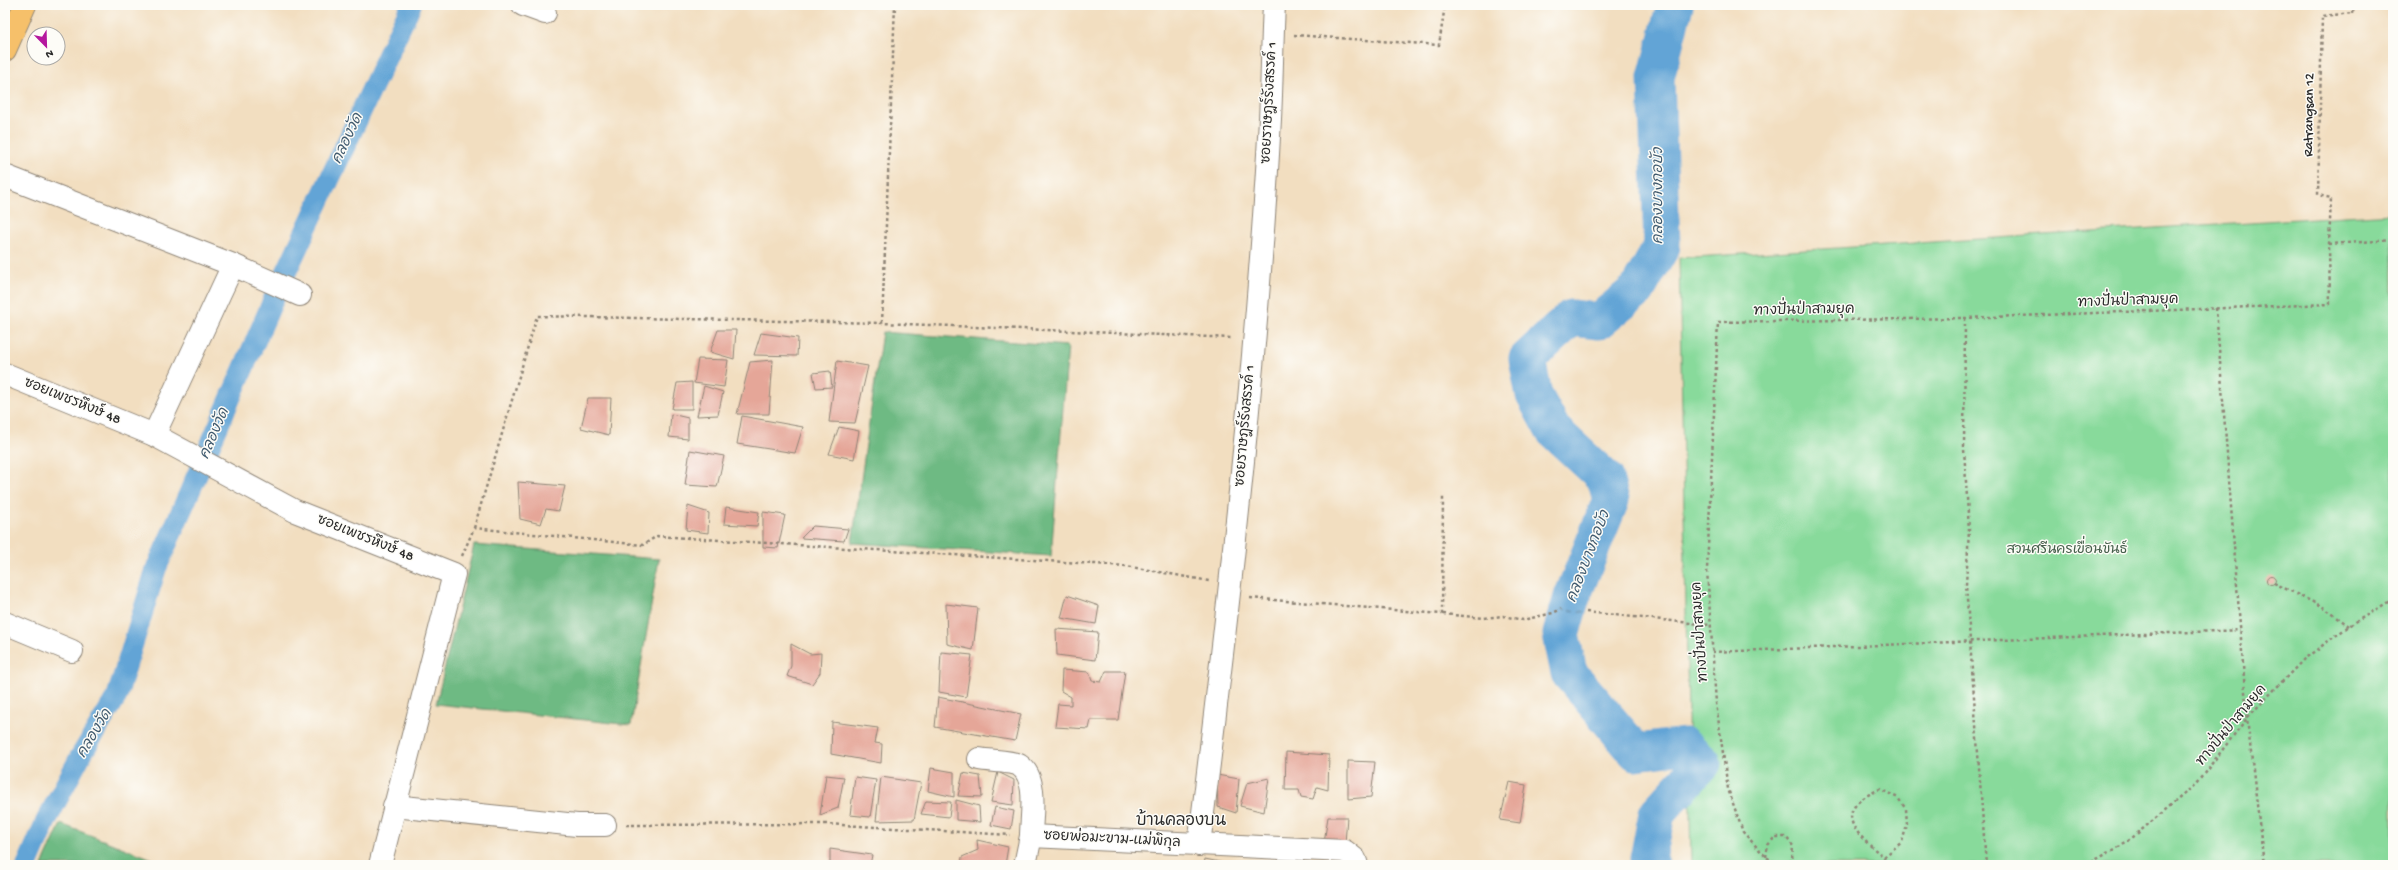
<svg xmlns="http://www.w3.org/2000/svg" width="2398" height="870" viewBox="0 0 2398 870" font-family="'Gochi Hand','Playpen Sans Thai',sans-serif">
	<rect width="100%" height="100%" fill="#fdfcf7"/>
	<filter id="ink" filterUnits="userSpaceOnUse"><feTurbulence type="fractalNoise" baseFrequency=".025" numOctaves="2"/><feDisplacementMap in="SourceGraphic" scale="8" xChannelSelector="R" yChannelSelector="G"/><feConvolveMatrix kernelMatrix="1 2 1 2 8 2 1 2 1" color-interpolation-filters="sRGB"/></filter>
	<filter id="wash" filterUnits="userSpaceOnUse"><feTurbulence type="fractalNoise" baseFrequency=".012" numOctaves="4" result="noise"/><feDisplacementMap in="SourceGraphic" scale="16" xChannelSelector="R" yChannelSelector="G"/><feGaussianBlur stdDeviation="0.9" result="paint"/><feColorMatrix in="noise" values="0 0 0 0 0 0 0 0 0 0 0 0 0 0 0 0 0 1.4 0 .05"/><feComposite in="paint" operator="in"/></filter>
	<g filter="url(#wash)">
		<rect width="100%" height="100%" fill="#f2dec0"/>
		<path fill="#88da9b" stroke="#5a8263" d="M2393 213V865H1691L1679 258Z"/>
		<g fill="#6eba83" stroke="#4c7257">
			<path d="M882 332 1068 346 1051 556 852 543Z"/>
			<path d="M474 545 659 559 631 725 436 704Z"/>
			<path d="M61 824 168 865H42Z"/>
		</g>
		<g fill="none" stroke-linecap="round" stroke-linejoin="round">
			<path stroke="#62a4d6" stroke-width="21" d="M27 865 46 821 80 757 117 696 156 569 275 296 411 5"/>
			<path stroke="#62a4d6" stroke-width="37" d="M1651 865 1648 859 1657 813 1703 763 1685 746 1636 752 1569 673 1561 634 1572 597 1611 500 1605 478 1553 430 1534 395 1527 359 1571 318 1599 321 1637 290 1662 246 1656 78 1675 5"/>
			<path stroke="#415b6f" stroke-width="1" stroke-dasharray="5 4" stroke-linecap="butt" d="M1561 609 1586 612"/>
		</g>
		<g id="blocks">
			<g fill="#e5a698">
				<path d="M718 330H736L734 359 710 352Z"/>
				<path d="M761 333 798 338 797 356 754 355Z"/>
				<path d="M698 359 728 360 724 387 694 383Z"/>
				<path d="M773 360 769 414H737L750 362Z"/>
				<path d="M837 361 868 366 855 423 829 422Z"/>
				<path d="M830 371 832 387 816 388 813 373Z"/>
				<path d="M692 382V409H672L677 383Z"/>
				<path d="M704 386 723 392 718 415 697 416Z"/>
				<path d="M588 398H611L609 435 581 428Z"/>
				<path d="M671 414 688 418V439L669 437Z"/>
				<path d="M742 416 803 427 795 453 737 444Z"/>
				<path d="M839 427 859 431 854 459 829 454Z"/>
				<path d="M690 450 724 456 717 487 685 485Z"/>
				<path d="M518 482 565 486 559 511 546 509 541 524 520 519Z"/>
				<path d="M688 506 709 513 708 533 686 530Z"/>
				<path d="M726 507 759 512 757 526 724 524Z"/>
				<path d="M763 512 785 515 778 548 763 547Z"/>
				<path d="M813 526 848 529 844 541 801 538Z"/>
				<circle cx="2271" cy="580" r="4.5"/>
				<path d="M1067 595 1099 606 1096 624 1061 618Z"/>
				<path d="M946 604 978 608 973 650 947 644Z"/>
				<path d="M1056 629 1098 632 1095 660 1057 655Z"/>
				<path d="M791 644 810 654 821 653 820 673 812 684 787 676 791 666Z"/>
				<path d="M941 652 972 655 966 697 939 692Z"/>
				<path d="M1062 670 1089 672 1092 681 1101 682 1106 671H1125L1118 720H1091L1089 729 1055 727 1058 704 1071 705V697L1061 691Z"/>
				<path d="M938 697 1021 714 1015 741 935 727Z"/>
				<path d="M832 722 878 728 875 743 882 744 881 763 831 754Z"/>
				<path d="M1286 752 1329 755 1328 790 1317 787 1313 799 1301 797 1299 790H1285Z"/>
				<path d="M1348 761 1375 762 1371 797 1348 799Z"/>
				<path d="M931 768 954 772V797L928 791Z"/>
				<path d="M998 772 1014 780 1013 805 991 802Z"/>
				<path d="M963 773 980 776 982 797 958 796Z"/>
				<path d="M826 775 844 777 838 808 820 815Z"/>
				<path d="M1217 775 1239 779 1236 813 1218 807Z"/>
				<path d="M855 777 876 780 870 817 850 815Z"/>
				<path d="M881 777 921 783 914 820 876 821Z"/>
				<path d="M1269 778 1264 812 1240 806 1247 783Z"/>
				<path d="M1509 782 1526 785 1520 823 1500 820Z"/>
				<path d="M956 800 979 806 980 822 956 820Z"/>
				<path d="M926 801 951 802 949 817 921 814Z"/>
				<path d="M995 807 1014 811 1011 829 991 825Z"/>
				<path d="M1328 817H1347L1345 843 1324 842Z"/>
				<path d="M977 840 1008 847 1005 865H961L962 857 978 850Z"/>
				<path d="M830 849 872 855 870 865H830Z"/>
				<path d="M1205 859 1229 864V865H1204Z"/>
			</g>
		</g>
	</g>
	<g filter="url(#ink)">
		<use href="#blocks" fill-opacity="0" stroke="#8e8476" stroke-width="1"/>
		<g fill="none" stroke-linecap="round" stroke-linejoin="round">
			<defs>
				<g id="minor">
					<path d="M523 5 545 13"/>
					<path d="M5 176 233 265 300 295"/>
					<path d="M5 374 154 435 295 511 454 574 380 865"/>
					<path d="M154 435 233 265"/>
					<path d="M5 623 72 651"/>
					<path d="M979 759C989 761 1012 761 1019 765 1039 778 1031 816 1031 836"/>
					<path d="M394 806 577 825H605"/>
					<path d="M1199 845C1229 604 1257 362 1270 119 1272 81 1272 43 1274 5"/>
					<path d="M1025 865 1031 836 1345 851 1355 859 1357 865"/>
				</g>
				<path id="major" d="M5 50 25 5"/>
			</defs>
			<use href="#minor" stroke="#8e8476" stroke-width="24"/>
			<use href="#major" stroke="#8e8476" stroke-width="24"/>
			<g stroke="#8e8476" stroke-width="2.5" stroke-dasharray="3 3" stroke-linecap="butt">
				<path d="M1294 35 1439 45 1445 5"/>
				<path d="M2329 244 2393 240"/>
				<path d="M2216 308 2247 718 2264 865"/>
				<path d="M1965 318 1964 449 1969 530 1966 585 1986 865"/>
				<path d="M882 323 895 5"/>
				<path d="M474 528 537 316 882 323 1233 338"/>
				<path d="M462 556 474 528 643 545 657 536 1126 566 1209 581"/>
				<path d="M2274 583 2323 607 2349 626"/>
				<path d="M1250 598 1442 614 1443 496"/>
				<path d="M1586 612 1710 625"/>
				<path d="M1443 614 1484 618 1503 616 1523 620 1553 613 1561 609"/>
				<path d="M1712 652 2240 630"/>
				<path d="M626 825 826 824 1010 835"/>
				<path d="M1766 857 1768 845 1775 837H1786L1793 846 1792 859 1784 865"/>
				<path d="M1884 857 1902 842 1907 825 1906 809 1898 798 1880 789C1830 811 1854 833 1884 857L1885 865"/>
				<path d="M1780 865 1766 857 1743 832 1728 789 1716 703 1707 570 1718 322 1965 318 2330 304 2329 244 2331 198 2318 195 2322 16 2353 13 2354 5"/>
				<path d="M2086 865 2126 843 2196 784 2247 718 2304 659 2349 626 2393 599"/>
			</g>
			<use href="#minor" stroke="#fff" stroke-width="22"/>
			<use href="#major" stroke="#f6c06b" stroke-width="22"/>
		</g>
	</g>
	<g text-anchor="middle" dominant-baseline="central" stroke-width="3" stroke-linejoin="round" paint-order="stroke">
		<g font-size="14" fill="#2b2b2b" stroke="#fdfcf7">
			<text transform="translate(1270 103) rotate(-87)">ซอยราษฎร์รังสรรค์ 1</text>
			<text transform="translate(2310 115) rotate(-89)">Ratrangsan 12</text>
			<text transform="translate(2128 302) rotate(-2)">ทางปั่นป่าสามยุค</text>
			<text transform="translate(1804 311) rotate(-1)">ทางปั่นป่าสามยุค</text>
			<text transform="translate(72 402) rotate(22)">ซอยเพชรหึงษ์ 48</text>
			<text transform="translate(1246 426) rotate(-85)">ซอยราษฎร์รังสรรค์ 1</text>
			<text transform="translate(365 539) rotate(22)">ซอยเพชรหึงษ์ 48</text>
			<text transform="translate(1701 632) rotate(-94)">ทางปั่นป่าสามยุค</text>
			<text transform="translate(2232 726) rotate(-50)">ทางปั่นป่าสามยุค</text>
			<text transform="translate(1112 840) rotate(3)">ซอยพ่อมะขาม-แม่พิกุล</text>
		</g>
		<g font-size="14" fill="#47604d" stroke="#fdfcf7">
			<text x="2067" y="550">สวนศรีนครเขื่อนขันธ์</text>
		</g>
		<g font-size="15" font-style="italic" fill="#415b6f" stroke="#fdfcf7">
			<text transform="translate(348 139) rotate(-65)">คลองวัด</text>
			<text transform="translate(1659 196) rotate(-90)">คลองบางกอบัว</text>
			<text transform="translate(215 434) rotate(-67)">คลองวัด</text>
			<text transform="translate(1589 557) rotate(-69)">คลองบางกอบัว</text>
			<text transform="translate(95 734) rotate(-59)">คลองวัด</text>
		</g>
		<g font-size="16" fill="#2b2b2b" stroke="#fdfcf7">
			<text x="1181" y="822">บ้านคลองบน</text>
		</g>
	</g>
	<rect width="2398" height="870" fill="none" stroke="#fdfcf7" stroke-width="20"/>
	<g transform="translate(46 46) rotate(157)"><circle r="19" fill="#fdfcf7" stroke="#a9a8a5"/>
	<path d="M0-3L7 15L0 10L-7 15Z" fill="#b5179e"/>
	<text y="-6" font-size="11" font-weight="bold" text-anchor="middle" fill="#2b2b2b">N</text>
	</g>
</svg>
